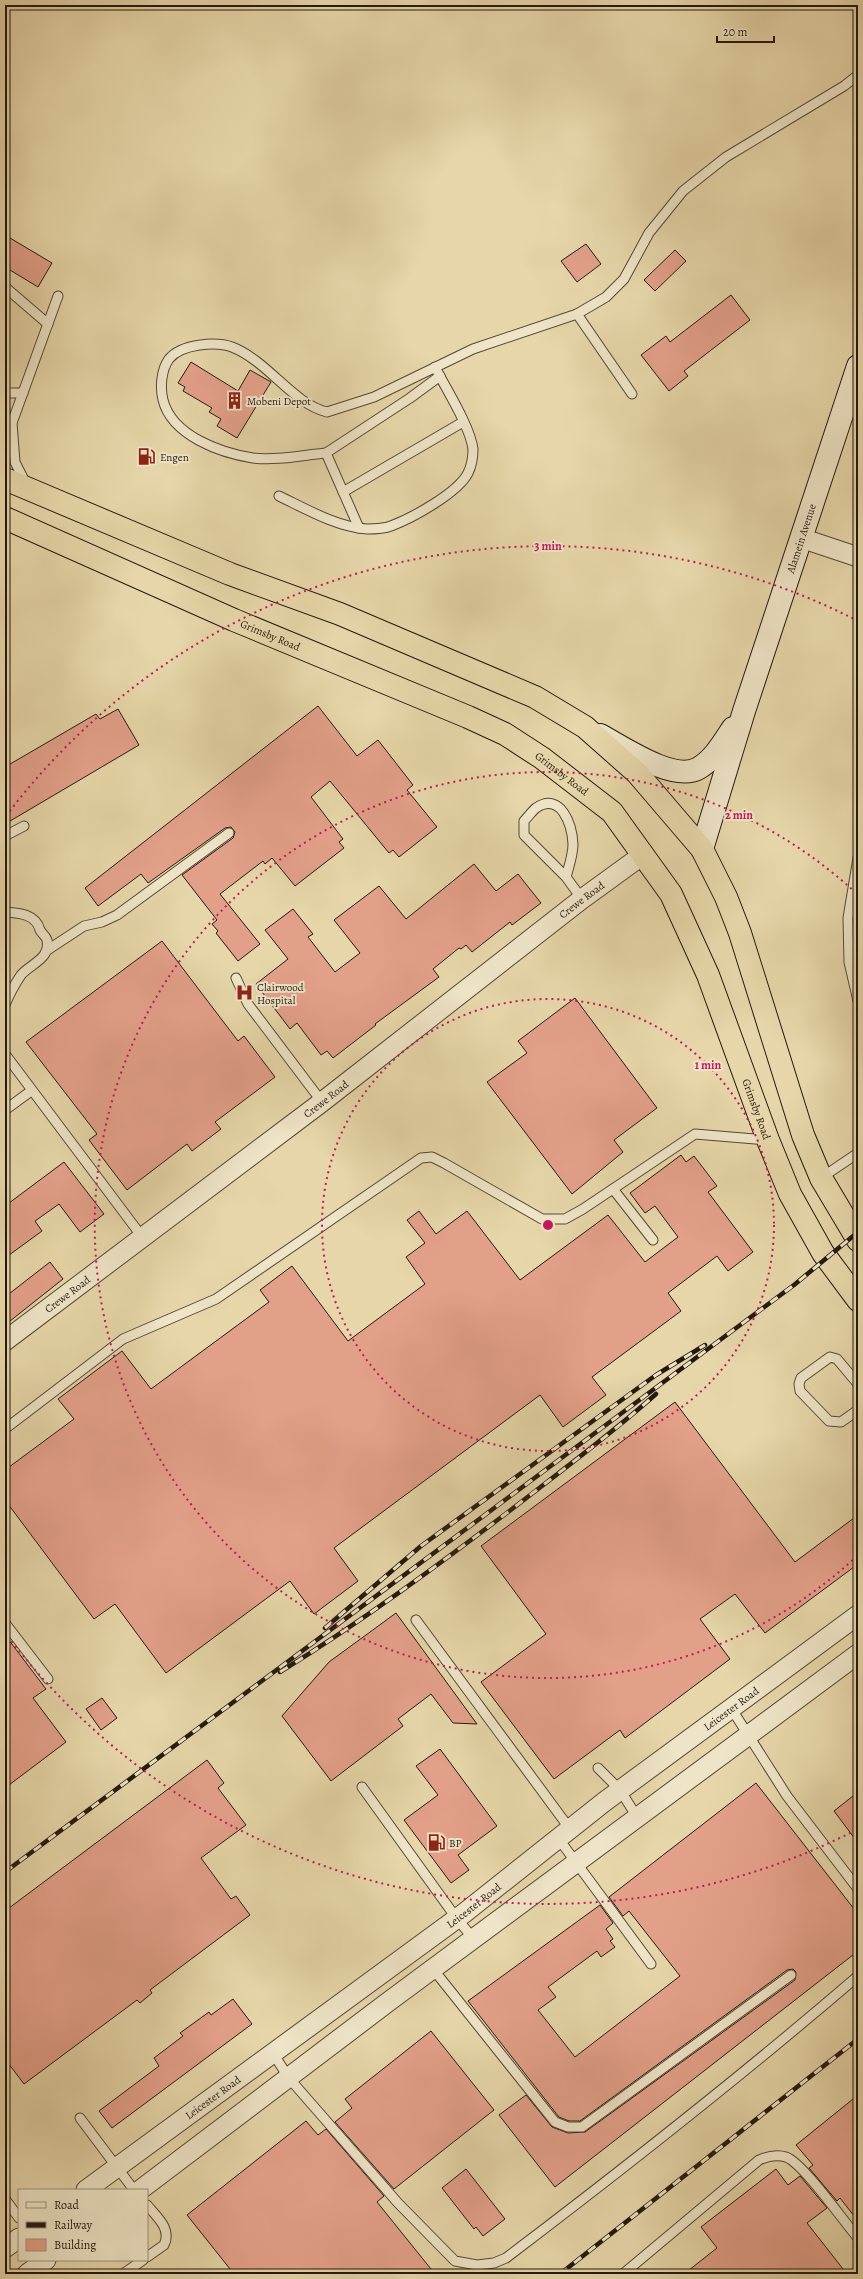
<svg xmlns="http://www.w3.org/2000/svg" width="863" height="2279" viewBox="0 0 863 2279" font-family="Alegreya,serif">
	<rect width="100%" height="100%" fill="#e6d6a9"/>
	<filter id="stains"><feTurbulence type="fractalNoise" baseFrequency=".005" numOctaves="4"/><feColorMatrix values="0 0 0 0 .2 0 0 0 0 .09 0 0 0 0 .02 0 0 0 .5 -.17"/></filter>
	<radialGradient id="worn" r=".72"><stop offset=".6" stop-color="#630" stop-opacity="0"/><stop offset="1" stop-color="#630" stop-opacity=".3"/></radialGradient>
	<g fill="#e3a089" stroke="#241810">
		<path d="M5 235 52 263 38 287 5 267Z"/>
		<path d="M586 244 601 264 577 282 561 261Z"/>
		<path d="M675 250 686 261 655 291 644 280Z"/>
		<path d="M731 295 750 320 684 371 688 376 669 391 641 355 666 336 670 342Z"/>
		<path d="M191 362 238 391 250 370 271 382 237 438 217 426 221 419 209 412 212 408 183 391 185 387 178 383Z"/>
		<path d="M318 706 357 756 378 740 413 785 407 790 437 827 399 857 393 850 389 853 330 781 311 797 343 839 339 842 344 848 295 886 272 858 265 864 263 861 220 894 260 944 238 961 216 933 218 931 212 924 217 920 182 875 233 838 235 832 231 827 225 828 148 883 141 874 98 906 85 888Z"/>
		<path d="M118 709 139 745 5 824V767L96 714 100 719Z"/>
		<path d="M474 864 496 891 518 874 541 903 512 925 510 922 472 952 466 945 461 949 459 948 433 969 439 977 375 1024 376 1025 333 1058 327 1051 321 1055 297 1023 290 1029 256 984 288 959 265 930 293 909 313 934 308 937 335 972 360 953 334 920 379 886 406 919Z"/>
		<path d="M162 941 238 1041 244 1036 275 1077 215 1122 221 1129 192 1151 187 1144 127 1190 89 1140 97 1134 26 1042Z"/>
		<path d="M575 998 657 1108 614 1140 623 1152 572 1194 487 1082 527 1053 518 1041Z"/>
		<path d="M681 1155 686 1162 694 1156 717 1186 708 1192 753 1252 728 1271 717 1256 668 1293 681 1311 592 1377 606 1395 563 1427 540 1395 334 1548 358 1581 314 1614 290 1581 166 1673 115 1604 94 1619 5 1500V1470L74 1419 58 1399 122 1351 151 1389 269 1302 260 1290 292 1266 348 1341 425 1284 406 1257 425 1243 407 1220 419 1211 436 1234 467 1211 520 1280 608 1215 645 1262 678 1237 655 1206 645 1213 630 1193Z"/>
		<path d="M64 1162 104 1214 80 1232 59 1204 35 1221 42 1231 5 1258V1206Z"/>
		<path d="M50 1262 63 1279 5 1325V1297Z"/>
		<path d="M675 1402 795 1562 858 1515V1564L765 1633 735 1594 700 1619 730 1659 625 1738 620 1730 554 1779 481 1682 546 1634 481 1546Z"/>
		<path d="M396 1613 477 1724 453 1723 431 1694 398 1719 403 1726 331 1781 282 1716 329 1662Z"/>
		<path d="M5 1635 46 1689 33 1698 66 1742 5 1788Z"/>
		<path d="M102 1698 117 1718 101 1730 86 1709Z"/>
		<path d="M440 1749 497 1826 458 1855 469 1870 451 1883 404 1820 438 1795 416 1766Z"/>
		<path d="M207 1760 224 1783 218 1788 246 1825 201 1858 231 1899 236 1896 250 1915 150 1990 152 1993 140 2003 137 2000 24 2084 5 2059V1911Z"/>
		<path d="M756 1783 858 1914V1951L555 2187 499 2115 526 2095 552 2127 568 2133 585 2132 795 1980 796 1972 793 1969 787 1970 580 2121H569L559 2117 468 2001 600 1905 613 1923 606 1929 613 1939 610 1941 615 1947 601 1957 597 1951 548 1987 556 1997 538 2010 575 2057 680 1976 629 1911 623 1916 609 1897Z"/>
		<path d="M858 1792V1843L834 1811Z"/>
		<path d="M233 1999 252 2024 112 2128 99 2111 159 2066 154 2058 183 2036 180 2033 209 2012 211 2015Z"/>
		<path d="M431 2031 494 2110 394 2189 335 2122 352 2108 345 2099Z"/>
		<path d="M858 2095V2221L840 2198 837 2201 809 2168 813 2165 796 2145Z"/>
		<path d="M306 2121 318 2135 326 2129 384 2196 377 2202 435 2274H234L187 2215Z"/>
		<path d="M466 2169 505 2219 483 2236 476 2227 474 2229 442 2188Z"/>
		<path d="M776 2169 788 2185 800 2176 827 2208 807 2223 847 2274H684L717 2248 701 2227Z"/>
	</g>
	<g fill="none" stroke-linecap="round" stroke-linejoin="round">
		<defs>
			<g id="lane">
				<path d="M5 287 48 324"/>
				<path d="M577 314 632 394"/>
				<path d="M5 393H23"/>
				<path d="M12 423 15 462 26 484"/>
				<path d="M5 430 12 423 58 296"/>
				<path d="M326 453C303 455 276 461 253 458 221 453 172 436 163 400 160 388 161 370 169 359 181 344 216 341 232 347 268 361 293 404 327 412L374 397 473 349 577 314 606 297 624 279 649 233 683 191 726 157 844 86 858 75"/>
				<path d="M343 492 463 422"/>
				<path d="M279 496C306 509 337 527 367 529 375 529 383 529 391 526 412 518 458 493 468 473 471 467 473 457 473 449 470 426 446 389 435 367"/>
				<path d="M359 528 326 453 410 398 440 376"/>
				<path d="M5 836 24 826"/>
				<path d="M858 858 848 918 849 962 858 1001"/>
				<path d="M566 877C569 866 573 855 573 844 572 825 561 791 536 808 532 811 528 817 524 821V835L566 877 582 899"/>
				<path d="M5 912C19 913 36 914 40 930 42 934 46 936 47 940 51 959 30 964 21 975 15 984 9 995 5 1005"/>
				<path d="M46 951 84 926 102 922 117 915 229 833"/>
				<path d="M236 978 248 1004 322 1102"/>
				<path d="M5 1054 143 1238"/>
				<path d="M5 1110 31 1091"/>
				<path d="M821 1178 858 1153"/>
				<path d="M613 1189 653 1240"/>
				<path d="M858 1384 837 1359 830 1357 801 1378 799 1384 800 1391 829 1421 841 1422 858 1410"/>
				<path d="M5 1429 123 1339 216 1299 421 1158 432 1157 444 1163 542 1219H565L583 1209 695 1134 768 1140"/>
				<path d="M416 1620 570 1829"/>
				<path d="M5 1623 48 1679"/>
				<path d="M731 1708 787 1796 858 1889"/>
				<path d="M598 1768 620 1790 637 1817"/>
				<path d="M362 1787 457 1919 473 1938"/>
				<path d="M558 1838 651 1964"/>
				<path d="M433 1969 555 2122 568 2127H582L791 1975"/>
				<path d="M273 2053 288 2077 398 2203 455 2261 477 2265 494 2263 506 2258C626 2167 744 2074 858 1976"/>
				<path d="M80 2118 134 2190"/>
				<path d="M5 2199 19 2218"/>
				<path d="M147 2205C157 2217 172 2229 164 2245L147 2257"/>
				<path d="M123 2274 143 2260"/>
				<path d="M623 2274 759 2160C768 2156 776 2154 786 2157 803 2163 844 2222 858 2238"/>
			</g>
			<g id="street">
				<path d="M801 538 858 557"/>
				<path id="s1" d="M5 1341 322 1102 582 899 644 854"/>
				<path id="s2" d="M86 2190 463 1914 604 1802 858 1615"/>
				<path d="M140 2190 388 2002 858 1654"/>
				<path d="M5 2248 19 2238"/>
				<path d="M27 2274 46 2260"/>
			</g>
			<g id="secondary">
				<path d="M600 735C623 747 674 783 699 768 714 759 723 743 733 728"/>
				<path id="s3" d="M702 849 744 711 858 366"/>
			</g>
			<g id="highway">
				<path d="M5 479 230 574 340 614 535 697 585 727 637 773 702 849 726 897 740 933 803 1135 821 1178 858 1240"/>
				<path id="s4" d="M5 518 234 620 468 717 505 734 542 758 612 812 671 894 708 975 768 1140 790 1194 823 1253 858 1300"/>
			</g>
		</defs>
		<use href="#lane" stroke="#544836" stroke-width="11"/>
		<use href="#street" stroke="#544836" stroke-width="21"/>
		<use href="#secondary" stroke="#241810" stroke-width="24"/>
		<use href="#highway" stroke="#241810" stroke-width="24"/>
		<use href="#lane" stroke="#efe4c7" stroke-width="9"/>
		<use href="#street" stroke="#efe4c7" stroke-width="19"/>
		<use href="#secondary" stroke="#efe4c7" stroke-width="22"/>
		<use href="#highway" stroke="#e6d6a9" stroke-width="22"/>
		<defs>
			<g id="rail">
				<path d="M325 1628 421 1546 656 1375 705 1345"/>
				<path d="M280 1672C361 1622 437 1566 512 1509 561 1471 610 1435 656 1394"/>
				<path d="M5 1872 794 1285 858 1232"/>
				<path d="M560 2274 858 2039"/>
			</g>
		</defs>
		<use href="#rail" stroke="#241810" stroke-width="4.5"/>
		<use href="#rail" stroke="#efe4c7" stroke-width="3" stroke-dasharray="9" stroke-linecap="butt"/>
	</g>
	<g fill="none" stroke="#c2185b" stroke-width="2" stroke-dasharray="2 4">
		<circle cx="548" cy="1225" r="226"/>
		<path d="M857 1556A453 453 0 1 1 857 894"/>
		<path d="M856 1830A679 679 0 0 1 6 1634M6 816A679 679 0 0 1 856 620"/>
	</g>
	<defs>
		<symbol id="building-bare" viewBox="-9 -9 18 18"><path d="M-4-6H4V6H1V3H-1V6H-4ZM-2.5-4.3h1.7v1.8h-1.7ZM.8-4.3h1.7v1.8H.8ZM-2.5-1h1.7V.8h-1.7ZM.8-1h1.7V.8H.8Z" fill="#8f2418" stroke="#efe4c7" stroke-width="2.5" paint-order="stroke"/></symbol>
		<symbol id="fuel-bare" viewBox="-9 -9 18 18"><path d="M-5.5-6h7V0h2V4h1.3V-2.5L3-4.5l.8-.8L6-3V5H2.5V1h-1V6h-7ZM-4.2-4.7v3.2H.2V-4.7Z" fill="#8f2418" stroke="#efe4c7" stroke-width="2.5" paint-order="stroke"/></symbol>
		<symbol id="hospital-bare" viewBox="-9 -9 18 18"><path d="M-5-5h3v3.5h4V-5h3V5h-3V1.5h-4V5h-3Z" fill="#8f2418" stroke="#efe4c7" stroke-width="2.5" paint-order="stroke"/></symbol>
	</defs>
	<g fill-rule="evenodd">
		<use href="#building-bare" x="222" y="388" width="25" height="25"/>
		<use href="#fuel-bare" x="134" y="444" width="25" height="25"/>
		<use href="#hospital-bare" x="232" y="980" width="25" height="25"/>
		<use href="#fuel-bare" x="424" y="1830" width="25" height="25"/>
	</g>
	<g text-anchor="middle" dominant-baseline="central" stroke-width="4" stroke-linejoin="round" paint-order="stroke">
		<g font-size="11" fill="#241810" stroke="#efe4c7" text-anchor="start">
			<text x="247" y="401">Mobeni Depot</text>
			<text x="160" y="457">Engen</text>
			<text x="257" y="987">Clairwood<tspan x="257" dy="13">Hospital</tspan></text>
			<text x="449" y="1843">BP</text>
		</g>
		<g font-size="11" fill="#241810" stroke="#efe4c7">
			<text stroke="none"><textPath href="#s3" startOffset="326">Alamein Avenue</textPath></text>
			<text stroke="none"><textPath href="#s4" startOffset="290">Grimsby Road</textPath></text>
			<text stroke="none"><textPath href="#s4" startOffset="614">Grimsby Road</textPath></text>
			<text stroke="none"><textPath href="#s1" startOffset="726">Crewe Road</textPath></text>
			<text stroke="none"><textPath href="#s1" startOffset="402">Crewe Road</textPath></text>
			<text stroke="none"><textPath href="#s4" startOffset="1010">Grimsby Road</textPath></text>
			<text stroke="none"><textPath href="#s1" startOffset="78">Crewe Road</textPath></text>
			<text stroke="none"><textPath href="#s2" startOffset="805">Leicester Road</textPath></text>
			<text stroke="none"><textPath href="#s2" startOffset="481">Leicester Road</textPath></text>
			<text stroke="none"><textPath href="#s2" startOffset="157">Leicester Road</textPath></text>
		</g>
	</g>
	<circle cx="548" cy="1225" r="6" fill="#c2185b" stroke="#efe4c7" stroke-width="2"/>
	<g font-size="12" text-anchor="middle" font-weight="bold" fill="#c2185b" stroke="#efe4c7" stroke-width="4" stroke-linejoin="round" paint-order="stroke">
		<text x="548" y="550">3 min</text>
		<text x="739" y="819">2 min</text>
		<text x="708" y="1069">1 min</text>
	</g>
	<rect width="863" height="2279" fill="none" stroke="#e6d6a9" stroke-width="20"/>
	<rect x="6" y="6" width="851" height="2267" fill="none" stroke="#241810" stroke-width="2"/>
	<rect x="10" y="10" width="843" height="2259" fill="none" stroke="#241810"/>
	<rect x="18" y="2189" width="130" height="72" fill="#efe4c7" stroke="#9e927e"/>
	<rect x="26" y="2202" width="20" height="6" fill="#efe4c7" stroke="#9e927e"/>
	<text x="54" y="2209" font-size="12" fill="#241810">Road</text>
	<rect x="26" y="2222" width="20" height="6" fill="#241810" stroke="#9e927e"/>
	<text x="54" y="2229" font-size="12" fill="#241810">Railway</text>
	<rect x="26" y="2239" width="20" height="12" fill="#e3a089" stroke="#9e927e"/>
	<text x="54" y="2249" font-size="12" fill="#241810">Building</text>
	<path d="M717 36v6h57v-6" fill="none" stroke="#241810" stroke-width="2"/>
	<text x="723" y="36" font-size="12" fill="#241810" stroke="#efe4c7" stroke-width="3" paint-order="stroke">20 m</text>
	<rect width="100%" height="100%" filter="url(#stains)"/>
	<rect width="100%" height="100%" fill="url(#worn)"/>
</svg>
